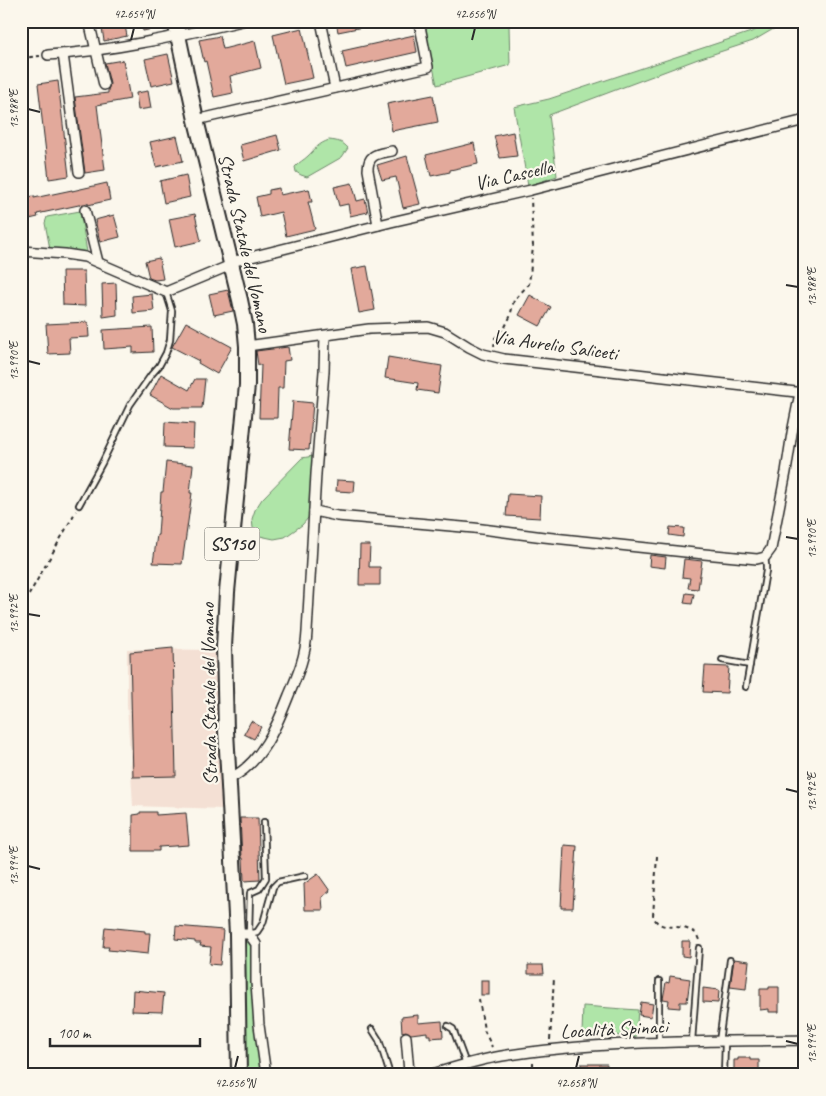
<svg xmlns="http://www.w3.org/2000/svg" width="826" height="1096" viewBox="0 0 826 1096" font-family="Caveat,sans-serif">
	<rect width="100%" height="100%" fill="#fbf7ec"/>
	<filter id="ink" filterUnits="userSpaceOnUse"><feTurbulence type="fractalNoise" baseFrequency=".02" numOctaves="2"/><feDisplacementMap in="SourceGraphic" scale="10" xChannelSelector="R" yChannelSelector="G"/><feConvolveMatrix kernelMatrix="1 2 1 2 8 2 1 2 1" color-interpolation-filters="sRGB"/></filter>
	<g filter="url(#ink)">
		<path fill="#f4e0d4" d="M127 649 221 650 224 809 133 806 127 704Z"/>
		<g fill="#afe5a8" stroke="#6d886a">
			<path d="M423 21H506L509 26 510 65 437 85Z"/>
			<path d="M772 21H787L753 41 698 59 549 115 557 176 528 186 514 107 549 99 754 31Z"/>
			<path d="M329 140C338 141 343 142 348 148L342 157 307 177 301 175 296 172 295 167C299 162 304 160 308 156 316 148 318 144 329 140Z"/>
			<path d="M80 211 87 252 78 253 50 249 45 223 47 217Z"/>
			<path d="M313 456 309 517 302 525 285 537 274 539 260 536 253 528 252 519 255 510 262 499 302 458Z"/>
			<path d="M245 941 251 943 253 947 257 1040 261 1075H246Z"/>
			<path d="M583 1006 638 1010 636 1037 582 1033Z"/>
		</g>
		<g fill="#e2a99b" stroke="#2b2b2b">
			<path d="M101 21H124L127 36 104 41Z"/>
			<path d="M141 21H166L167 26 143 31Z"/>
			<path d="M336 21H373V25L338 32Z"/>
			<path d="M302 28 313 78 284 84 273 35Z"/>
			<path d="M414 35 417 52 346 68 342 51Z"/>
			<path d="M220 36 223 49 255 41 261 68 230 76 233 93 214 97 206 61 204 62 199 40Z"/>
			<path d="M168 54 174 81 151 86 145 59Z"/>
			<path d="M123 60 130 99 97 105 105 170 85 173 75 97 108 93V90L110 84 105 63Z"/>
			<path d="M58 81 69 176 49 179 38 84Z"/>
			<path d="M148 91 151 108 138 110 136 93Z"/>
			<path d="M433 95 438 122 392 131 387 104Z"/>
			<path d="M513 132 517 156 500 158 494 136Z"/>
			<path d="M277 135 281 150 244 161 240 145Z"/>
			<path d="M177 136 183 161 156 167 150 142Z"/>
			<path d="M474 143 478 164 450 170V172L431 176 426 155Z"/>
			<path d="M407 156 420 204 403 208 396 177 382 180 377 165Z"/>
			<path d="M186 175 190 197 164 203 160 181Z"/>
			<path d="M107 183 110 200 88 205V203L37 214 38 217 21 221V198L34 196V198L72 190V191Z"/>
			<path d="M352 183 357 201 365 199 368 212 350 216 348 204 339 206 334 187Z"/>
			<path d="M279 188 280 195 309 189 312 202H308L315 229 286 236 281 212 260 217 256 197 269 194V190Z"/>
			<path d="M195 214 201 241 175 247 169 219Z"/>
			<path d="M114 215 120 237 100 242 95 220Z"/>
			<path d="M159 258 163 279 155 280 149 278 145 261Z"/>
			<path d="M367 266 375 310 359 313 351 269Z"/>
			<path d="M62 271H84L85 306 63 305Z"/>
			<path d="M116 283 117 315 103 317 102 284Z"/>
			<path d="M228 290 233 311 214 315 209 294Z"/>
			<path d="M152 294 154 311 133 313 132 296Z"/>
			<path d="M530 295 551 307 540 326 519 315Z"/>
			<path d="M88 322 89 337 69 338 70 353 48 354 46 324Z"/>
			<path d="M186 322 232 347 217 374 198 363 199 361 172 347Z"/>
			<path d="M152 327 153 352 133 353V347L104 349 103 330Z"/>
			<path d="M288 347 290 360 284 361 283 388H278L277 418H259L261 365H258L256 351Z"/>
			<path d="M388 357 442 366 438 393 417 390 418 383 385 378Z"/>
			<path d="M161 374 189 390 195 379H205L202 408H173L150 395Z"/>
			<path d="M293 401 313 403 309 450 289 449Z"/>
			<path d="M165 422 194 424 193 448 164 447Z"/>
			<path d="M166 462 193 465 190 493H192L182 564 153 563 157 535H158L161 492H163Z"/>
			<path d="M337 480 355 481 354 492 336 491Z"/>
			<path d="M508 494 541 496 540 518 506 516Z"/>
			<path d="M670 527 684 528 683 537 669 535Z"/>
			<path d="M360 545H370L369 567H380V585H359Z"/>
			<path d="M650 555 666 557 665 568 649 566Z"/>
			<path d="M684 559 702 561 698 589 688 588 690 578 682 577Z"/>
			<path d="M686 593 694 594 692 604 684 603Z"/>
			<path d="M173 648 176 776 133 777 130 652Z"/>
			<path d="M705 666 729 667 727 693 703 692Z"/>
			<path d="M251 721 261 727 254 739 244 734Z"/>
			<path d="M140 812H156V815L186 813 189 845 159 847V851H133V815L140 814Z"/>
			<path d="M240 818H258L260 880 244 881 243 858H242Z"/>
			<path d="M564 845 577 846 573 908H561Z"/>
			<path d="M318 874 330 891 322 897 323 910H305L304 884Z"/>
			<path d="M176 926 223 930 220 965 209 964 211 947 200 946 201 943H195V941L175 939Z"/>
			<path d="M105 927 145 931V933H150L148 954 108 950 109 947H103Z"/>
			<path d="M682 941H690L689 957 682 956Z"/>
			<path d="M734 959 749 961 746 989 730 987Z"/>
			<path d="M528 965H543L544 974H528Z"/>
			<path d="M670 976 690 979 687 1002H680V1008L668 1007 669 1000 663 999 666 982 669 983Z"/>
			<rect x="481" y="980" width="8" height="15"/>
			<path d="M769 987H779V1012H769V1009L760 1010V989H769Z"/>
			<path d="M703 988 719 990 718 1003 703 1002Z"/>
			<path d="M133 990 164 993 162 1012 132 1011Z"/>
			<path d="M641 1002 653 1004 651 1017 639 1015Z"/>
			<path d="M418 1015V1023L442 1021 443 1037 430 1038V1035H427V1032L411 1034 406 1031 402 1032 401 1017Z"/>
			<path d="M738 1058H750V1060H759V1075H734V1060H738Z"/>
			<path d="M581 1064H607L606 1075H581Z"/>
		</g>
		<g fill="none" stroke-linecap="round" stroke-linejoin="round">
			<defs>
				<g id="lane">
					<path d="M79 505 102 463 130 405 151 375 159 366 166 353 170 340 172 311 166 292"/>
					<path d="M722 660 750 665"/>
					<path d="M746 687 766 571V565L765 557"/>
					<path d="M264 822 266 878 259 889 250 893 249 934 257 932 263 923 273 887 278 882 305 876"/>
					<path d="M659 981V1043"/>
					<path d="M448 1026 453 1029 466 1064"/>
					<path d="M372 1029 379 1040 390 1075"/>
					<path d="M692 1041 699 948"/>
					<path d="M719 1042 730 960"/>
					<path d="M724 1075 725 1042"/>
				</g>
				<g id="street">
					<path d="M89 21 104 85"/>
					<path d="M321 21 335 88"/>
					<path d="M63 54 79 172"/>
					<path d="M48 55C113 51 178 36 242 21"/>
					<path d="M196 120 428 67 419 21"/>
					<path d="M85 210 98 262"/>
					<path d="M378 225 368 170C368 153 379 154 392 151"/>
					<path d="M21 251 65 254 85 257 166 292 231 265"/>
					<path d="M231 262 391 222 531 190 805 120"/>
					<path d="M247 346 369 329 428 327 445 332 469 347 483 354 504 359 805 393"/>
					<path d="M314 511 337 516 474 528 544 537 704 554 757 559 765 557 771 549 786 472 792 433 800 393"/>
					<path d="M229 779C261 764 277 726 289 695 298 674 306 655 307 632L316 474 324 371 325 336"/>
					<path d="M237 934H249L256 944V982L259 1025 266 1075"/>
					<path d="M406 1037 409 1072 412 1075"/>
					<path d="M429 1075C453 1068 477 1060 502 1056 602 1040 704 1042 805 1040"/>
				</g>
				<path id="primary" d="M175 21 196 120 240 300 245 324 247 346V385L227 592 224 647 226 731 237 934 239 1075"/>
			</defs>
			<use href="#lane" stroke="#2b2b2b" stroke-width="8"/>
			<use href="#street" stroke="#2b2b2b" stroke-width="12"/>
			<use href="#primary" stroke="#2b2b2b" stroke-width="18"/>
			<g stroke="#2b2b2b" stroke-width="2" stroke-dasharray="4 4" stroke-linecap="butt">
				<path d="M21 58 40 56"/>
				<path d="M494 347 495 338 504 329 510 317 514 300 529 284 533 247 531 198"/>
				<path d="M21 609 76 511"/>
				<path d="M657 856 653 916C659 930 671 925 683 928 688 929 692 931 696 933L699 940"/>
				<path d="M479 999 484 1030 492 1047"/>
				<path d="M550 1040 554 978"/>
				<path d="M533 1075V1062"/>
			</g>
			<use href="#lane" stroke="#fbf7ec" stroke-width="4.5"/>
			<use href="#street" stroke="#fbf7ec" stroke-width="9"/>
			<use href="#primary" stroke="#fbf7ec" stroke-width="14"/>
		</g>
	</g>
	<path fill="none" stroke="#2b2b2b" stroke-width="2" d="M131 40 134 28M472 40 475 28M28 109 40 112M786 285 798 287M28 361 40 364M786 537 798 539M28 614 40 616M786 789 798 792M28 866 40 869M786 1041 798 1044M235 1068 238 1056M576 1068 579 1056"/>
	<g text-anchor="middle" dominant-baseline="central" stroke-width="4.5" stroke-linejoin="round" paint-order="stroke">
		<rect fill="#fbf7ec" stroke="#696865" stroke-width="1" x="204.5" y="527.5" width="55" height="33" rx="4"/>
		<g font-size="19" font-weight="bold" fill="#2b2b2b">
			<text x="232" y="544">SS150</text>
		</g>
		<g font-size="20" fill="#2b2b2b" stroke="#fbf7ec">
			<text transform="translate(514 175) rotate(-13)">Via Cascella</text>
			<text transform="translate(245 243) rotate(77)">Strada Statale del Vomano</text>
			<text transform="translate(555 345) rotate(8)">Via Aurelio Saliceti</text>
			<text transform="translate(209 694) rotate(-91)">Strada Statale del Vomano</text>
			<text transform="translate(614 1029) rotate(-3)">Località Spinaci</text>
		</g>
	</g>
	<rect width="826" height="1096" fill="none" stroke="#fbf7ec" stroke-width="55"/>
	<path d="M50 1038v8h150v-8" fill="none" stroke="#2b2b2b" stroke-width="2.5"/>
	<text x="58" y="1038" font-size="15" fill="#2b2b2b" stroke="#fbf7ec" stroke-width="4" paint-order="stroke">100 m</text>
	<rect x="28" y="28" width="770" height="1040" fill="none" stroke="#2b2b2b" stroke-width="2"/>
	<g font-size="12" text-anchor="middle" fill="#2b2b2b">
		<text x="134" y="18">42.654°N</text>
		<text x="475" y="18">42.656°N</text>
		<text transform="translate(14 109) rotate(-90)" y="4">13.988°E</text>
		<text transform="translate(812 287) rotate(-90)" y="4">13.988°E</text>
		<text transform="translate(14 361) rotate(-90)" y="4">13.990°E</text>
		<text transform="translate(812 539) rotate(-90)" y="4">13.990°E</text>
		<text transform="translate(14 614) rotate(-90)" y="4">13.992°E</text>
		<text transform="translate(812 792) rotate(-90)" y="4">13.992°E</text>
		<text transform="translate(14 866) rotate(-90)" y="4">13.994°E</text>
		<text transform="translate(812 1044) rotate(-90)" y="4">13.994°E</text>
		<text x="235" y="1087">42.656°N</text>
		<text x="576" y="1087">42.658°N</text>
	</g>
</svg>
